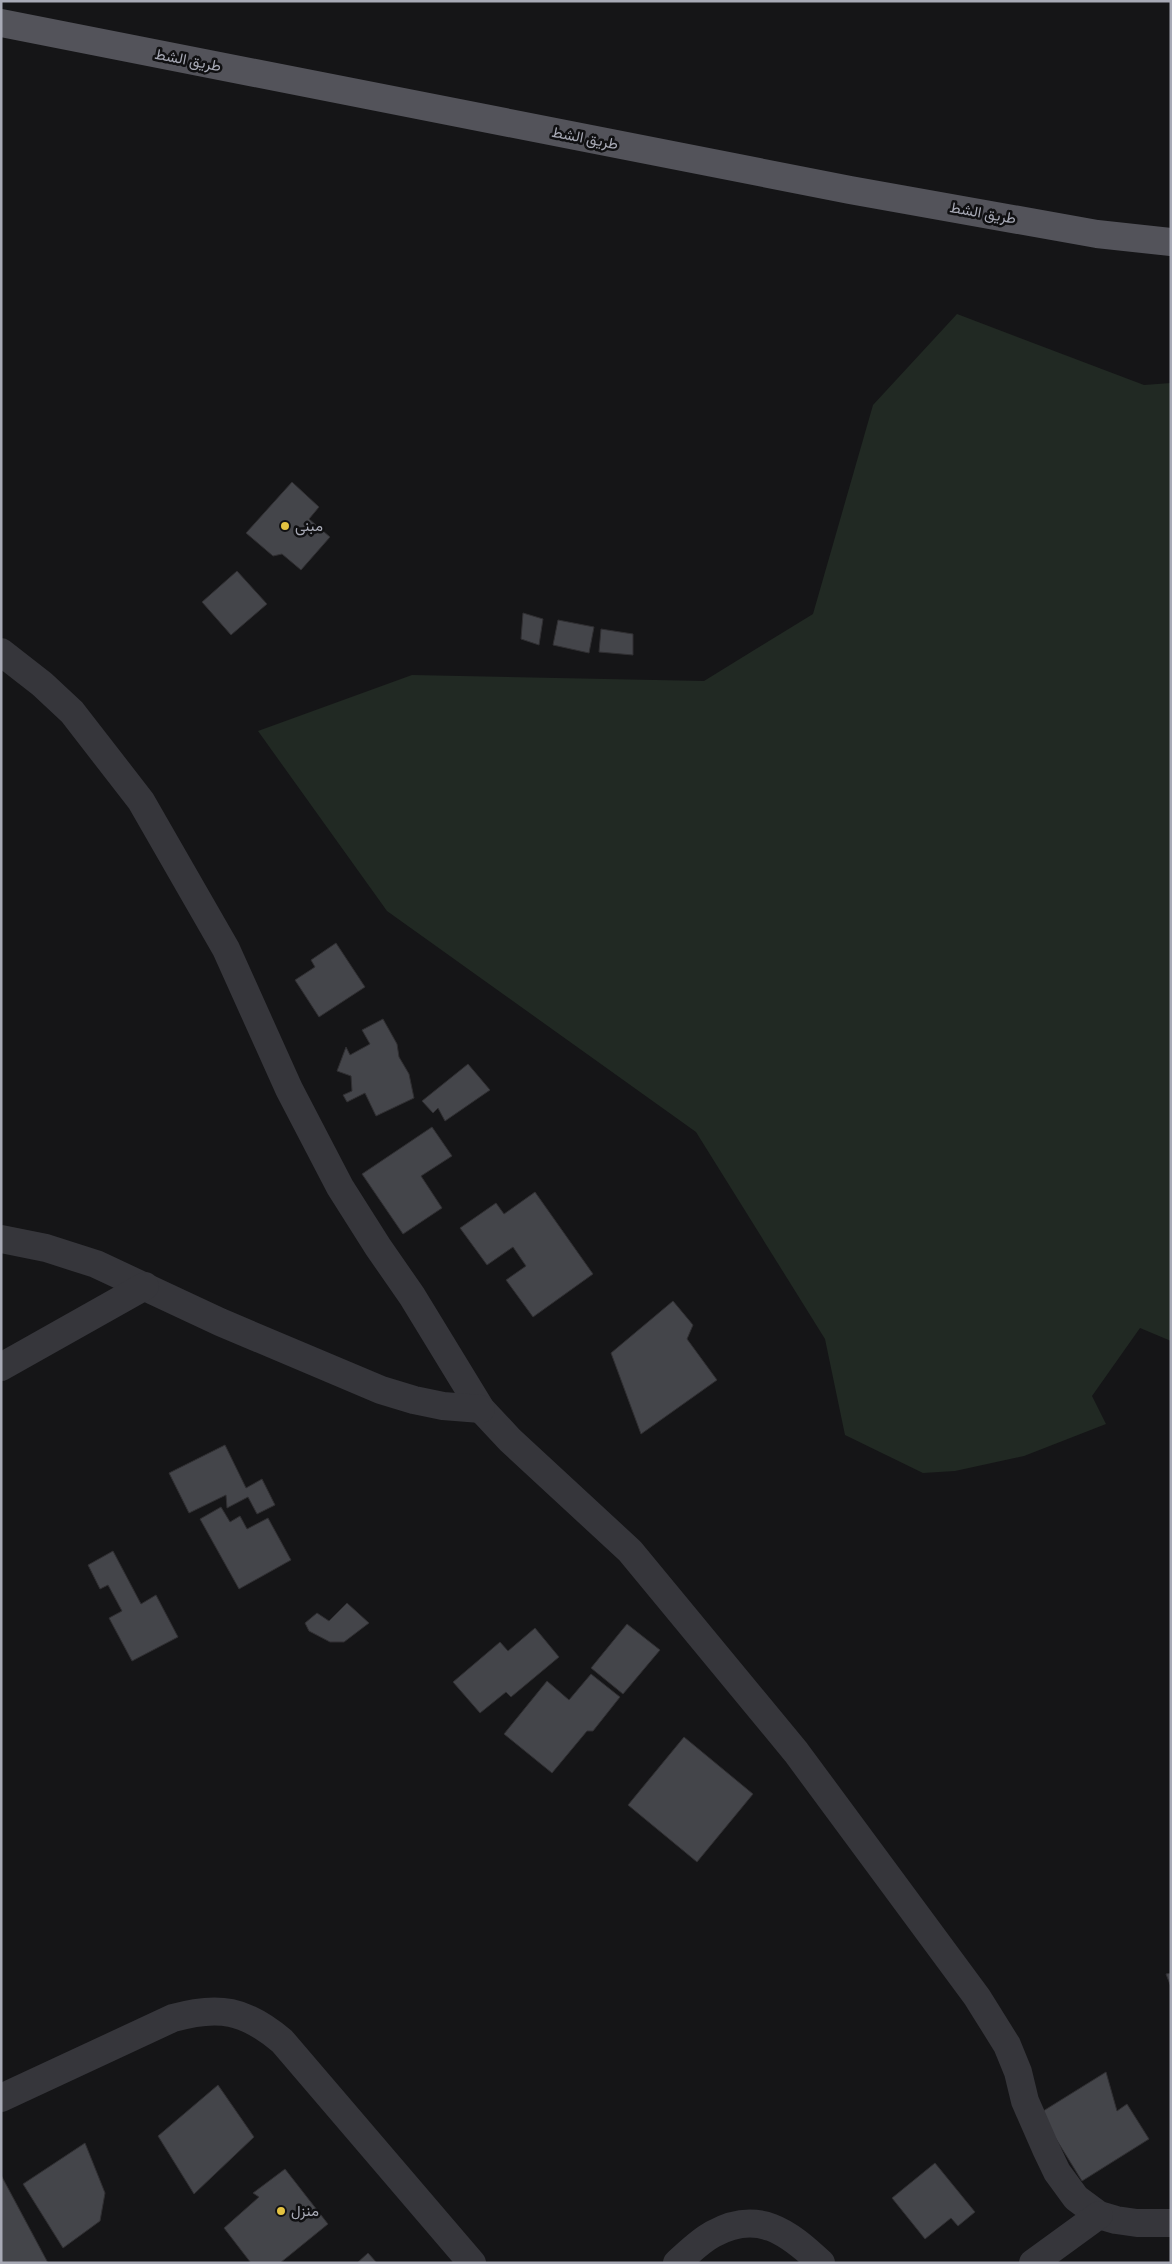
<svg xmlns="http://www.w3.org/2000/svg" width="1172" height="2264" viewBox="0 0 1172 2264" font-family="'Roboto Condensed',Vazirmatn,sans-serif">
	<rect width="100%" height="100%" fill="#151517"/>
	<path fill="#212923" d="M957 314 1144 385 1171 383V1341L1140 1328 1092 1396 1106 1424 1024 1456 955 1471 923 1473 845 1435 825 1339 696 1132 387 911 258 731 412 675 704 681 813 614 873 405Z"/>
	<g fill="#44454a" stroke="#302f32">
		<path d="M292 482 319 507 309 519 330 537 301 570 282 554 273 556 246 533Z"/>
		<path d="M237 571 267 604 231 635 202 602Z"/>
		<path d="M523 613 543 619 539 645 521 639Z"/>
		<path d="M558 620 594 627 589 653 553 645Z"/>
		<path d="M601 629 633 634V655L599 652Z"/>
		<path d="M336 943 365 987 319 1017 295 980 315 967 311 960Z"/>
		<path d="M383 1019 397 1044 399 1057 409 1074 414 1098 376 1116 365 1093 347 1102 343 1095 352 1091 351 1076 337 1071 346 1047 350 1055 370 1044 362 1030Z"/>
		<path d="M468 1064 490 1090 445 1121 438 1108 433 1113 422 1101Z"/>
		<path d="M432 1127 452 1156 421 1176 442 1208 403 1234 362 1174Z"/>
		<path d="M535 1192 593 1274 533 1317 506 1280 526 1266 513 1247 487 1265 460 1228 496 1203 504 1214Z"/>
		<path d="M673 1301 693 1325 687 1339 717 1380 641 1434 611 1353Z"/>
		<path d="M225 1445 246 1488 262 1479 275 1505 257 1514 248 1497 227 1508 226 1495 189 1513 169 1473Z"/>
		<path d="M221 1507 230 1522 240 1516 247 1529 268 1518 291 1560 239 1589 200 1519Z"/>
		<path d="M113 1551 141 1604 156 1595 178 1637 132 1661 109 1618 122 1611 108 1585 100 1589 88 1565Z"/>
		<path d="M347 1603 369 1623 344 1642H330L309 1631 305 1623 317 1613 329 1621Z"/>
		<path d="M627 1624 660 1650 623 1694 591 1668Z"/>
		<path d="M535 1628 559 1657 511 1697 506 1692 480 1713 453 1682 500 1642 508 1651Z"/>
		<path d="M591 1674 620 1697 593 1731H587L552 1773 504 1734 547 1681 569 1700Z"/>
		<path d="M684 1737 753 1794 697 1862 628 1805Z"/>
		<path d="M1171 1973V1987L1166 1974Z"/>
		<path d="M1106 2072 1117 2111 1127 2104 1149 2139 1082 2181 1040 2113Z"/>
		<path d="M218 2085 254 2137 194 2194 158 2136Z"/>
		<path d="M85 2143 105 2193 100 2221 63 2248 23 2184Z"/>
		<path d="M935 2163 975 2212 958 2226 951 2218 925 2239 892 2198Z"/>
		<path d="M285 2169 328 2224 280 2263H251L224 2228 259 2197 253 2193Z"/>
		<path d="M1 2175 48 2263H1Z"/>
		<path d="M368 2253 377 2263H357Z"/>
	</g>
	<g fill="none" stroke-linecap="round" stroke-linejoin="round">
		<g stroke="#36363b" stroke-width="28">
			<path d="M1 652 42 684 72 712 141 801 226 949 289 1089 340 1187 378 1247 412 1296 481 1409 510 1440 630 1551 796 1752 977 1997 1007 2045 1018 2072 1025 2101 1046 2149 1057 2172 1076 2198 1099 2215 1116 2220 1137 2223H1171"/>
			<path d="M1 1239 46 1248 96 1264 220 1322 381 1390 414 1400 443 1406 481 1409"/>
			<path d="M1 1367 145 1286"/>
			<path d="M1 2098 173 2018C219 2005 245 2010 282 2041L472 2263"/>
			<path d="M677 2263C688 2253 700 2241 713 2234 758 2209 788 2232 821 2263"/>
			<path d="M1033 2263 1099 2215"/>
		</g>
		<path stroke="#53535a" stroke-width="28" d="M1 23 850 190 1097 234 1171 242"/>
	</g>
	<g fill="#e3c241" stroke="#101012" stroke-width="2">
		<circle cx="285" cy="526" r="5"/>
		<circle cx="281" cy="2211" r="5"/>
	</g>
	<g text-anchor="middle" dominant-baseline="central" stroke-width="5" stroke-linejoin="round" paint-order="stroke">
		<g font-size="15" fill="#a8aab6" stroke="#101012">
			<text transform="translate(188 60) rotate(11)">طريق الشط</text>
			<text transform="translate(585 138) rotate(11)">طريق الشط</text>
			<text transform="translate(983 213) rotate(10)">طريق الشط</text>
		</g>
		<g font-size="15" fill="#a8aab6" stroke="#101012" text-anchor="start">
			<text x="295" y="526">مبنى</text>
			<text x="291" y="2211">منزل</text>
		</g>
	</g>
	<rect width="1172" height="2264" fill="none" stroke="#a8aab6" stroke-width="5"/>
</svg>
